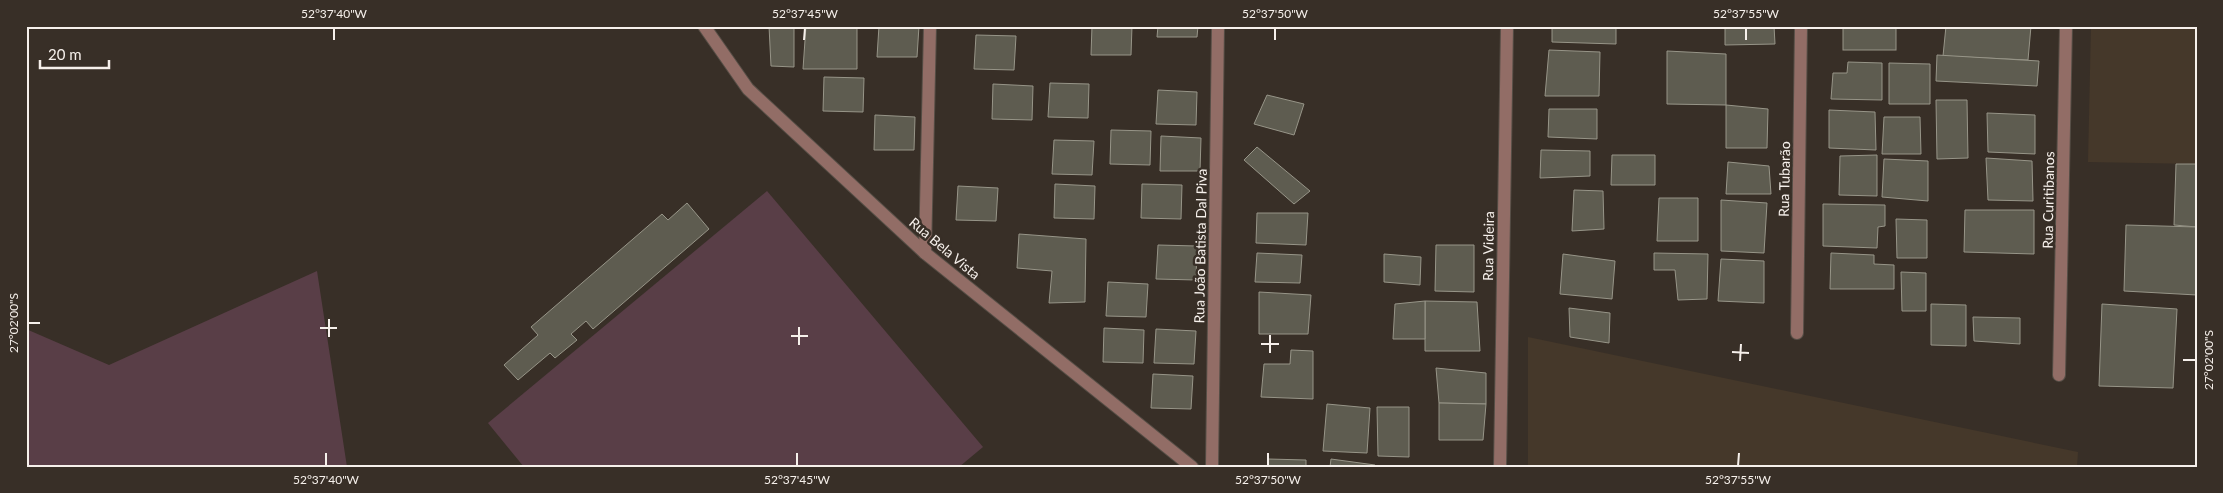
<svg xmlns="http://www.w3.org/2000/svg" width="2223" height="493" viewBox="0 0 2223 493" font-family="Lato,sans-serif">
	<rect width="100%" height="100%" fill="#382f27"/>
	<g fill="#45382a">
		<path d="M2091 26H2197V164L2088 162Z"/>
		<path d="M1528 337 2078 452 2077 467H1528Z"/>
	</g>
	<g fill="#593e47">
		<path d="M767 191 983 447 959 467H524L488 423Z"/>
		<path d="M317 271 347 467H26V329L109 365Z"/>
	</g>
	<g fill="#5e5c50" stroke="#979588">
		<path d="M769 26H794V67L771 66Z"/>
		<path d="M806 26H857V69H803Z"/>
		<path d="M879 26H919L917 57H877Z"/>
		<path d="M1092 26H1132L1131 55H1091Z"/>
		<path d="M1158 26H1198L1197 37H1157Z"/>
		<path d="M1552 26H1616V44L1552 42Z"/>
		<path d="M1725 26H1774L1775 44 1725 45Z"/>
		<rect x="1843" y="26" width="53" height="24"/>
		<path d="M1946 26H2031L2028 60 1943 56Z"/>
		<path d="M976 35 1016 36 1014 70 974 69Z"/>
		<path d="M1549 50 1600 52 1599 96H1545Z"/>
		<path d="M1667 51 1726 54V105L1667 104Z"/>
		<path d="M1937 55 2039 61 2037 86 1936 81Z"/>
		<path d="M1848 62 1882 63V100L1831 99 1833 73H1847Z"/>
		<path d="M1889 63 1930 64V104H1889Z"/>
		<path d="M824 77 864 78 863 112 823 111Z"/>
		<path d="M1050 83 1089 84 1088 118 1048 117Z"/>
		<path d="M993 84 1033 86 1032 120 992 119Z"/>
		<path d="M1158 90 1197 92 1196 125 1156 124Z"/>
		<path d="M1267 95 1304 104 1294 135 1254 124Z"/>
		<path d="M1936 100H1967L1968 158 1937 159Z"/>
		<path d="M1726 105 1768 109 1767 148H1726Z"/>
		<path d="M1549 109H1597V139L1548 137Z"/>
		<path d="M1829 110 1875 112 1876 150 1829 148Z"/>
		<path d="M1987 113 2035 115V154L1988 152Z"/>
		<path d="M875 115 915 117 914 150H874Z"/>
		<path d="M1884 117H1920L1921 154H1882Z"/>
		<path d="M1111 130 1151 131 1150 165 1110 164Z"/>
		<path d="M1161 136 1201 138 1200 171H1160Z"/>
		<path d="M1054 140 1094 141 1092 175 1052 174Z"/>
		<path d="M1257 147 1310 191 1294 204 1244 160Z"/>
		<path d="M1541 150 1590 151V176L1540 178Z"/>
		<path d="M1612 155H1655V185H1611Z"/>
		<path d="M1877 155V196L1839 195 1840 156Z"/>
		<path d="M1986 158 2032 161 2033 201 1988 200Z"/>
		<path d="M1884 159 1928 161V201L1882 197Z"/>
		<path d="M1728 162 1769 166 1771 194H1726Z"/>
		<path d="M2176 164H2197V227L2174 225Z"/>
		<path d="M1055 184 1095 186 1094 219 1054 218Z"/>
		<path d="M1142 184 1182 185 1181 219 1141 218Z"/>
		<path d="M958 186 998 188 996 221 956 220Z"/>
		<path d="M1574 190 1603 191 1604 229 1572 231Z"/>
		<path d="M1659 198H1698V241H1657Z"/>
		<path d="M1721 200 1767 203 1764 253 1721 251Z"/>
		<path d="M687 203 709 229 593 329 586 321 571 334 577 340 555 358 550 353 518 380 504 365 538 335 531 327 662 214 668 220Z"/>
		<path d="M1823 204 1885 205V226L1878 227 1877 248 1823 246Z"/>
		<path d="M1965 210H2034V254L1964 252Z"/>
		<path d="M1257 213H1308L1306 245 1256 243Z"/>
		<path d="M1896 219 1927 220V258H1897Z"/>
		<path d="M2126 225 2197 227V295L2124 291Z"/>
		<path d="M1019 234 1086 239 1085 302 1049 303 1052 271 1017 268Z"/>
		<path d="M1158 245 1197 246 1196 280 1156 279Z"/>
		<path d="M1436 245H1474V292L1435 291Z"/>
		<path d="M1257 253 1302 255 1300 283 1255 282Z"/>
		<path d="M1654 253 1708 254 1707 299 1678 300 1675 270H1654Z"/>
		<path d="M1831 253 1874 255V264L1894 265V289H1830Z"/>
		<path d="M1384 254 1421 257 1420 285 1384 282Z"/>
		<path d="M1563 254 1615 261 1612 299 1560 294Z"/>
		<path d="M1721 259 1764 261V303L1718 301Z"/>
		<path d="M1901 272 1926 273V311H1902Z"/>
		<path d="M1108 282 1148 284 1146 317 1106 316Z"/>
		<path d="M1259 292 1311 295 1308 334H1259Z"/>
		<path d="M1425 301 1477 302 1480 351H1425Z"/>
		<path d="M1425 301V339H1393L1395 304Z"/>
		<path d="M1931 304 1966 305V346L1931 345Z"/>
		<path d="M2102 304 2177 309 2173 388 2099 386Z"/>
		<path d="M1569 308 1610 313 1609 343 1570 337Z"/>
		<path d="M1973 317 2020 318V344L1974 341Z"/>
		<path d="M1104 328 1144 330 1143 363 1103 362Z"/>
		<path d="M1156 329 1196 331 1194 364 1154 363Z"/>
		<path d="M1291 350 1313 351V399L1261 397 1264 364H1290Z"/>
		<path d="M1436 368 1486 373V404L1439 403Z"/>
		<path d="M1153 374 1193 376 1191 409 1151 408Z"/>
		<path d="M1439 403 1486 404 1483 440H1439Z"/>
		<path d="M1327 404 1370 408 1367 453 1323 451Z"/>
		<path d="M1377 407H1409V457L1378 456Z"/>
		<path d="M1268 459 1306 460V467H1268Z"/>
		<path d="M1331 459 1375 465V467H1330Z"/>
	</g>
	<g fill="none" stroke-linecap="round" stroke-linejoin="round">
		<defs>
			<g id="minor">
				<path d="M704 26 748 89 925 253 1192 467"/>
				<path d="M925 253 930 26"/>
				<path d="M1797 333 1801 26"/>
				<path d="M2059 375 2066 26"/>
				<path d="M1212 467 1218 26"/>
				<path d="M1500 467 1507 26"/>
			</g>
		</defs>
		<use href="#minor" stroke="#564e46" stroke-width="14"/>
		<use href="#minor" stroke="#926d66" stroke-width="12"/>
	</g>
	<path fill="none" stroke="#f6f0eb" stroke-width="2" d="M334 40V28M804 40 805 28M1275 40V28M1746 40V28M28 323H40M320 328H337M791 336H808M329 337V319M1261 344H1279M799 345V327M1732 352 1749 353M1270 353V335M2183 360H2196M1740 361 1741 344M326 466V453M797 466V453M1268 466V453M1738 466 1739 453"/>
	<g text-anchor="middle" dominant-baseline="central" stroke-width="5" stroke-linejoin="round" paint-order="stroke">
		<g font-size="14" fill="#f6f0eb" stroke="#382f27">
			<text transform="translate(1784 179) rotate(-89)">Rua Tubarão</text>
			<text transform="translate(2048 200) rotate(-89)">Rua Curitibanos</text>
			<text transform="translate(1200 246) rotate(-89)">Rua João Batista Dal Piva</text>
			<text transform="translate(1488 246) rotate(-89)">Rua Videira</text>
			<text transform="translate(945 248) rotate(40)">Rua Bela Vista</text>
		</g>
	</g>
	<rect width="2223" height="493" fill="none" stroke="#382f27" stroke-width="55"/>
	<path d="M40 60v8h69v-8" fill="none" stroke="#f6f0eb" stroke-width="2.5"/>
	<text x="48" y="60" font-size="15" fill="#f6f0eb" stroke="#382f27" stroke-width="4" paint-order="stroke">20 m</text>
	<rect x="28" y="28" width="2168" height="438" fill="none" stroke="#f6f0eb" stroke-width="2"/>
	<g font-size="12" text-anchor="middle" fill="#f6f0eb">
		<text x="334" y="18">52°37'40"W</text>
		<text x="805" y="18">52°37'45"W</text>
		<text x="1275" y="18">52°37'50"W</text>
		<text x="1746" y="18">52°37'55"W</text>
		<text transform="translate(14 323) rotate(-90)" y="4">27°02'00"S</text>
		<text transform="translate(2209 360) rotate(-90)" y="4">27°02'00"S</text>
		<text x="326" y="484">52°37'40"W</text>
		<text x="797" y="484">52°37'45"W</text>
		<text x="1268" y="484">52°37'50"W</text>
		<text x="1738" y="484">52°37'55"W</text>
	</g>
</svg>
